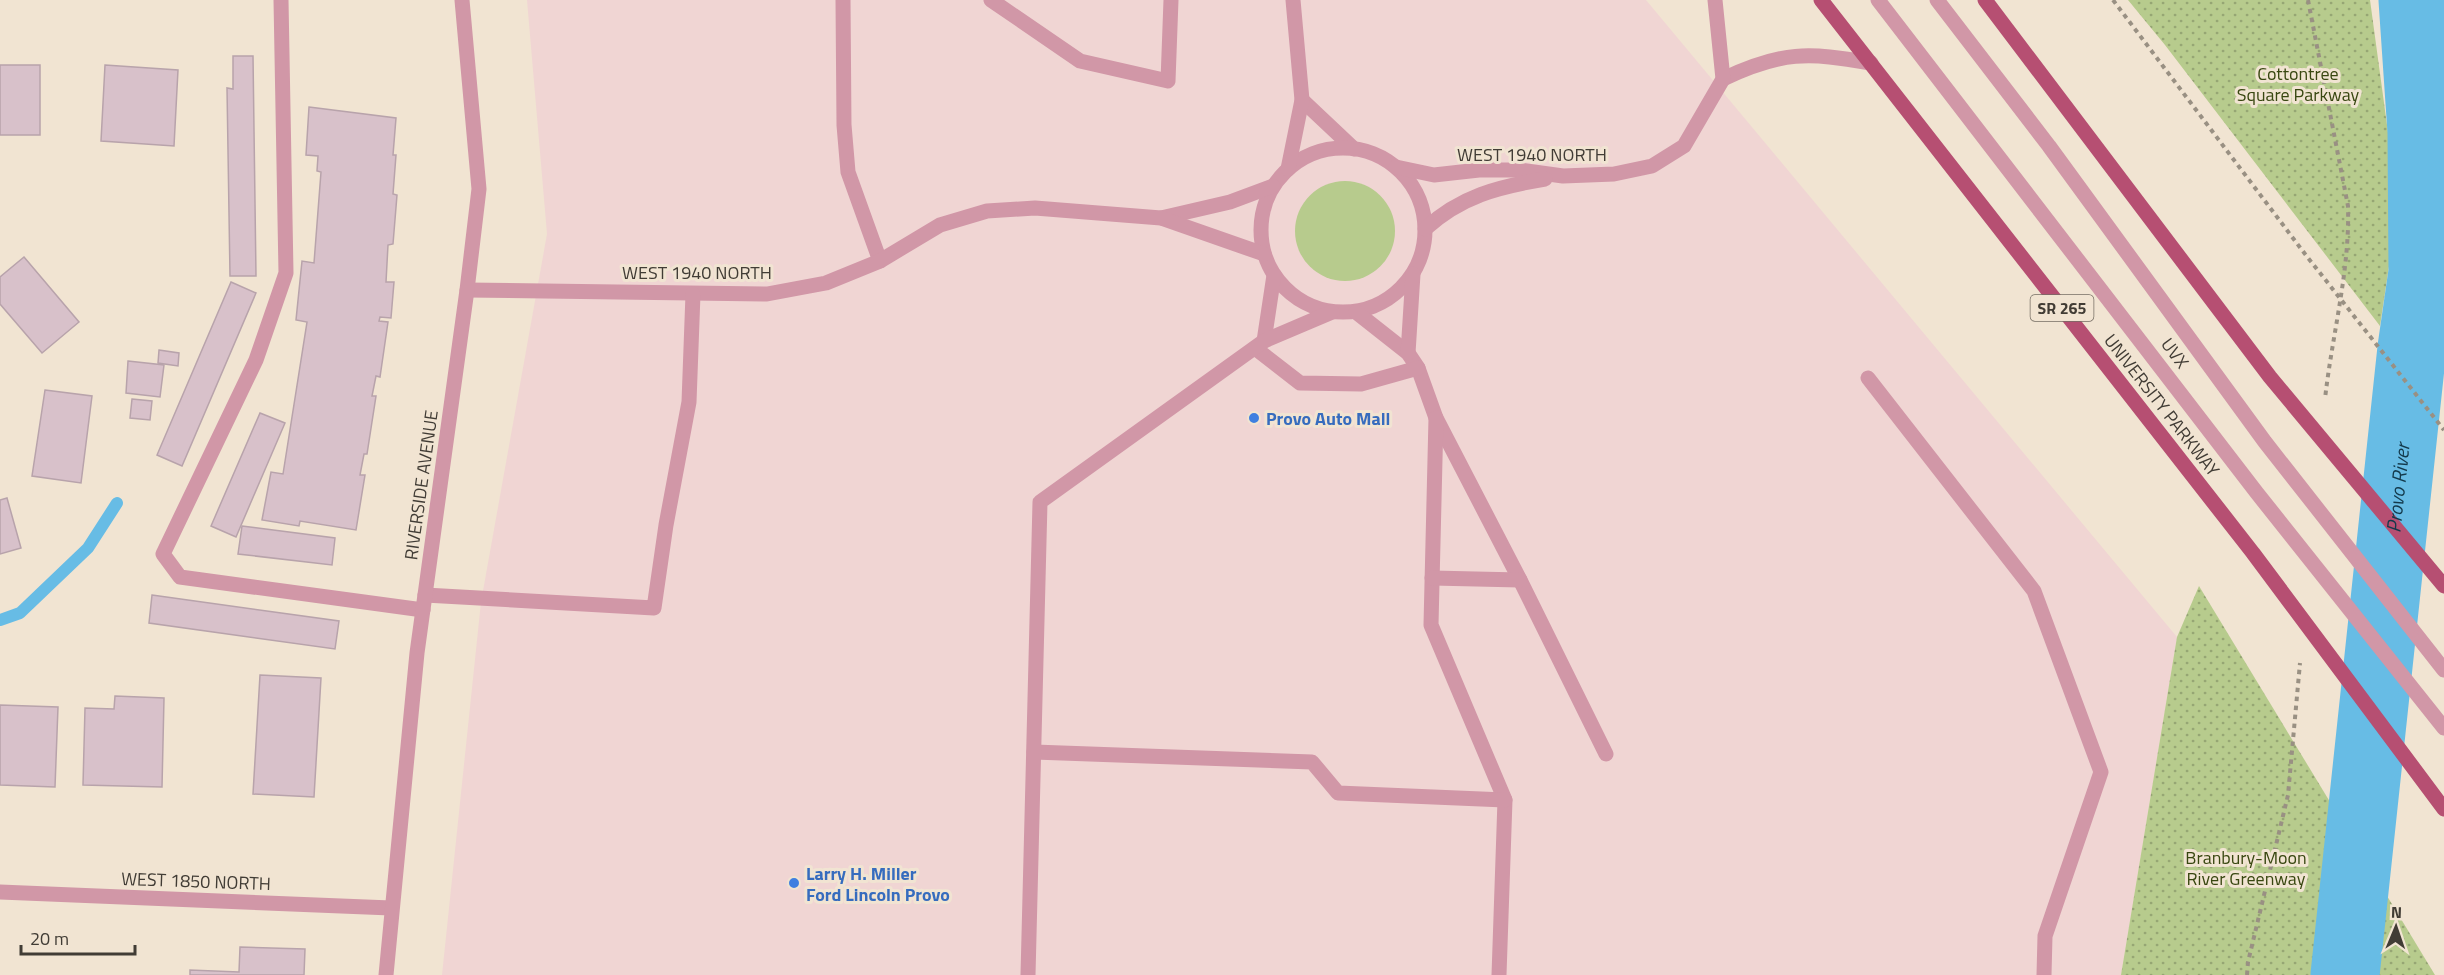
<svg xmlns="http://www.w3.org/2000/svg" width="2444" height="975" viewBox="0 0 2444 975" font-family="'Titillium Web',sans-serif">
	<defs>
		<pattern id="park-dots" width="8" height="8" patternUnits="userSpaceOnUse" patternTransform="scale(1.5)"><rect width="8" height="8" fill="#b7cb8d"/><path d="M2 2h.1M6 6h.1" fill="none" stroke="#96a674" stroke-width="1.8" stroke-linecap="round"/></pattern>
	</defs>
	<rect width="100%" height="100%" fill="#f1e4d2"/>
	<path fill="#f0d5d3" d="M527 0H1646L2177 637 2121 975H442L481 602 547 234Z"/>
	<circle fill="#b7cb8d" cx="1345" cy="231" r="50"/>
	<g fill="url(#park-dots)">
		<path d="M2128 0H2370L2390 147 2394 233 2380 326 2165 45Z"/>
		<path d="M2199 586 2435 975H2121L2177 637Z"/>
	</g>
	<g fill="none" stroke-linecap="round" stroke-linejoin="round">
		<path stroke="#67bce5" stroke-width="12" d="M0 620 20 613 88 548 117 503"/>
		<path stroke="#67bce5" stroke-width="69" id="s1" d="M2345 975 2412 348 2423 272 2422 132 2413 0"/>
	</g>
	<g fill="#d8c1ca" stroke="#b8a3ab" stroke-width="1.5">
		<path d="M233 56H253L256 276H230L227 88 233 89Z"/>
		<rect x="0" y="65" width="40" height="70"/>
		<path d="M105 65 178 70 174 146 101 141Z"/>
		<path d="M309 107 396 118 393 155H396L393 194 397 195 393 244 388 245 386 282H394L391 318 380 317 379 321 388 322 380 377 376 376 372 396H376L367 454H364L360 475H365L356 530 300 521 299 526 262 520 271 472 283 474 307 322 296 320 302 261 314 263 321 172 317 171 318 156 306 155Z"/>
		<path d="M24 257 79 322 42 353 0 304V277Z"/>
		<path d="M231 282 256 293 182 466 157 455Z"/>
		<path d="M159 350 179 353 178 366 158 363Z"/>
		<path d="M128 361 164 365 160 397 126 393Z"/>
		<path d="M45 390 92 396 81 483 32 476Z"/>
		<path d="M132 399 152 401 150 420 130 418Z"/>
		<path d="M260 413 285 423 236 537 211 526Z"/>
		<path d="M7 498 21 548 0 554V500Z"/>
		<path d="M242 526 335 538 332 565 238 554Z"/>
		<path d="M152 595 339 621 335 649 149 623Z"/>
		<path d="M260 675 321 678 314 797 253 794Z"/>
		<path d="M115 696 164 698 162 787 83 785 85 708 114 709Z"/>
		<path d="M0 705 58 707 55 787 0 785Z"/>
		<path d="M240 947 305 949 304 975H190V970L239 972Z"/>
	</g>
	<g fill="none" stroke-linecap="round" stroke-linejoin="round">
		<g stroke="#999083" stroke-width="4" stroke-dasharray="4.5 4.5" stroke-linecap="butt">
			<path d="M2113 0 2305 254 2444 430"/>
			<path d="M2308 0 2348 206C2350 271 2332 335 2325 399"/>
			<path d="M2247 975 2248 962 2288 795 2300 663"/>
		</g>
		<g stroke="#d197a7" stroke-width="15">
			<path d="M281 0 286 273 256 360 163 554 180 577 423 610"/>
			<path d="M843 0 844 125 848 172 880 261"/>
			<path d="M991 0 1080 61 1168 81 1171 0"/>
			<path d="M1878 0 2257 493 2444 728"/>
			<path d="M1937 0 2049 146 2265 442 2444 670"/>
			<path d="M1723 79C1782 51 1808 52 1871 63"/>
			<path d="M1302 100 1354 149"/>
			<circle cx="1343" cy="230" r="82"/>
			<path d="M1396 167 1434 175 1479 170H1519L1563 176 1614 174 1652 166 1684 146 1723 79 1715 0"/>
			<path d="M1288 169 1302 100 1293 0"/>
			<path d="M1161 218 1230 202 1273 186"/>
			<path d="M1425 229C1461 196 1498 187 1545 179"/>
			<path d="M467 290 767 294 826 283 880 261 940 225 987 211 1035 208 1161 218 1264 254"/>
			<path d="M1356 312 1408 353 1418 368 1436 418 1520 580 1606 754"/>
			<path d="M1264 341 1274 275"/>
			<path d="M1255 348 1300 383 1361 384 1418 368"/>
			<path d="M1408 353 1413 274"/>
			<path d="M1868 378 2034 591 2101 772 2045 936 2044 975"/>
			<path d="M1436 418 1431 625 1505 800 1499 975"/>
			<path d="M1432 578 1520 580"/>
			<path d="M425 595 654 608 666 525 689 402 693 294"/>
			<path d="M1034 752 1312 762 1338 793 1505 800"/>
			<path d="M0 892 391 908"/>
			<path d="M386 975 417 653 467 290 479 189 462 0"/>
			<path d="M1028 975 1040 502 1264 341 1332 312"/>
		</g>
		<g stroke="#b64f72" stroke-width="15">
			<path d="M1821 0 2253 553 2444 809"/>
			<path d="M1985 0 2270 377 2444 586"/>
		</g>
	</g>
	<g fill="#3f7fe0" stroke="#f1e4d2" stroke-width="2">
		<circle cx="1254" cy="418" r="6"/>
		<circle cx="794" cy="883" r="6"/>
	</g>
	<g text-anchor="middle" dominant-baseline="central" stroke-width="6" stroke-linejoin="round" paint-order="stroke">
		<rect fill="#f1e4d2" stroke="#766e64" stroke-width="1.5" x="2030.5" y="295" width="63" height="26" rx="4.5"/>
		<g font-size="16" font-weight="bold" fill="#413c35">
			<text x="2062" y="308">SR 265</text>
		</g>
		<g font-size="18" fill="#384710" stroke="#f1e4d2">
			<text x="2298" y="73">Cottontree<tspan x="2298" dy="21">Square Parkway</tspan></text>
			<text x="2246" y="857">Branbury-Moon<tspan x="2246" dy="21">River Greenway</tspan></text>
		</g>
		<g font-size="18" fill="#413c35" stroke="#f1e4d2">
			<text x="1532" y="154">WEST 1940 NORTH</text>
			<text x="697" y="272">WEST 1940 NORTH</text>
			<text transform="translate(2175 353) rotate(53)">UVX</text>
			<text transform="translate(2162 405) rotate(52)">UNIVERSITY PARKWAY</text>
			<text transform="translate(421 485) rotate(-82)">RIVERSIDE AVENUE</text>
			<text transform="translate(196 881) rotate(2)">WEST 1850 NORTH</text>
		</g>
		<g font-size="18" font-weight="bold" fill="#366cbe" stroke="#f1e4d2" text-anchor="start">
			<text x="1266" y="418">Provo Auto Mall</text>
			<text x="806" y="873">Larry H. Miller<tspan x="806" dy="21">Ford Lincoln Provo</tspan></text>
		</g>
		<g font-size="20" font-style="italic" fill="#13394b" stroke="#f1e4d2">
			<text stroke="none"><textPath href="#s1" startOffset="490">Provo River</textPath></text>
		</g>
	</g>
	<g transform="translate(2396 927) rotate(2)" stroke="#f1e4d2" stroke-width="4.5" paint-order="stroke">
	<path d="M0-4.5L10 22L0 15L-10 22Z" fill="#413c35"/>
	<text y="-9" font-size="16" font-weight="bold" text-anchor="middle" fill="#413c35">N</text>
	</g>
	<path d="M21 945v9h114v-9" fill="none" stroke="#413c35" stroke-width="3"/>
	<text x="30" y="945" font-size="18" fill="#413c35" stroke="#f1e4d2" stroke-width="4.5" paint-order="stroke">20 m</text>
</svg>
